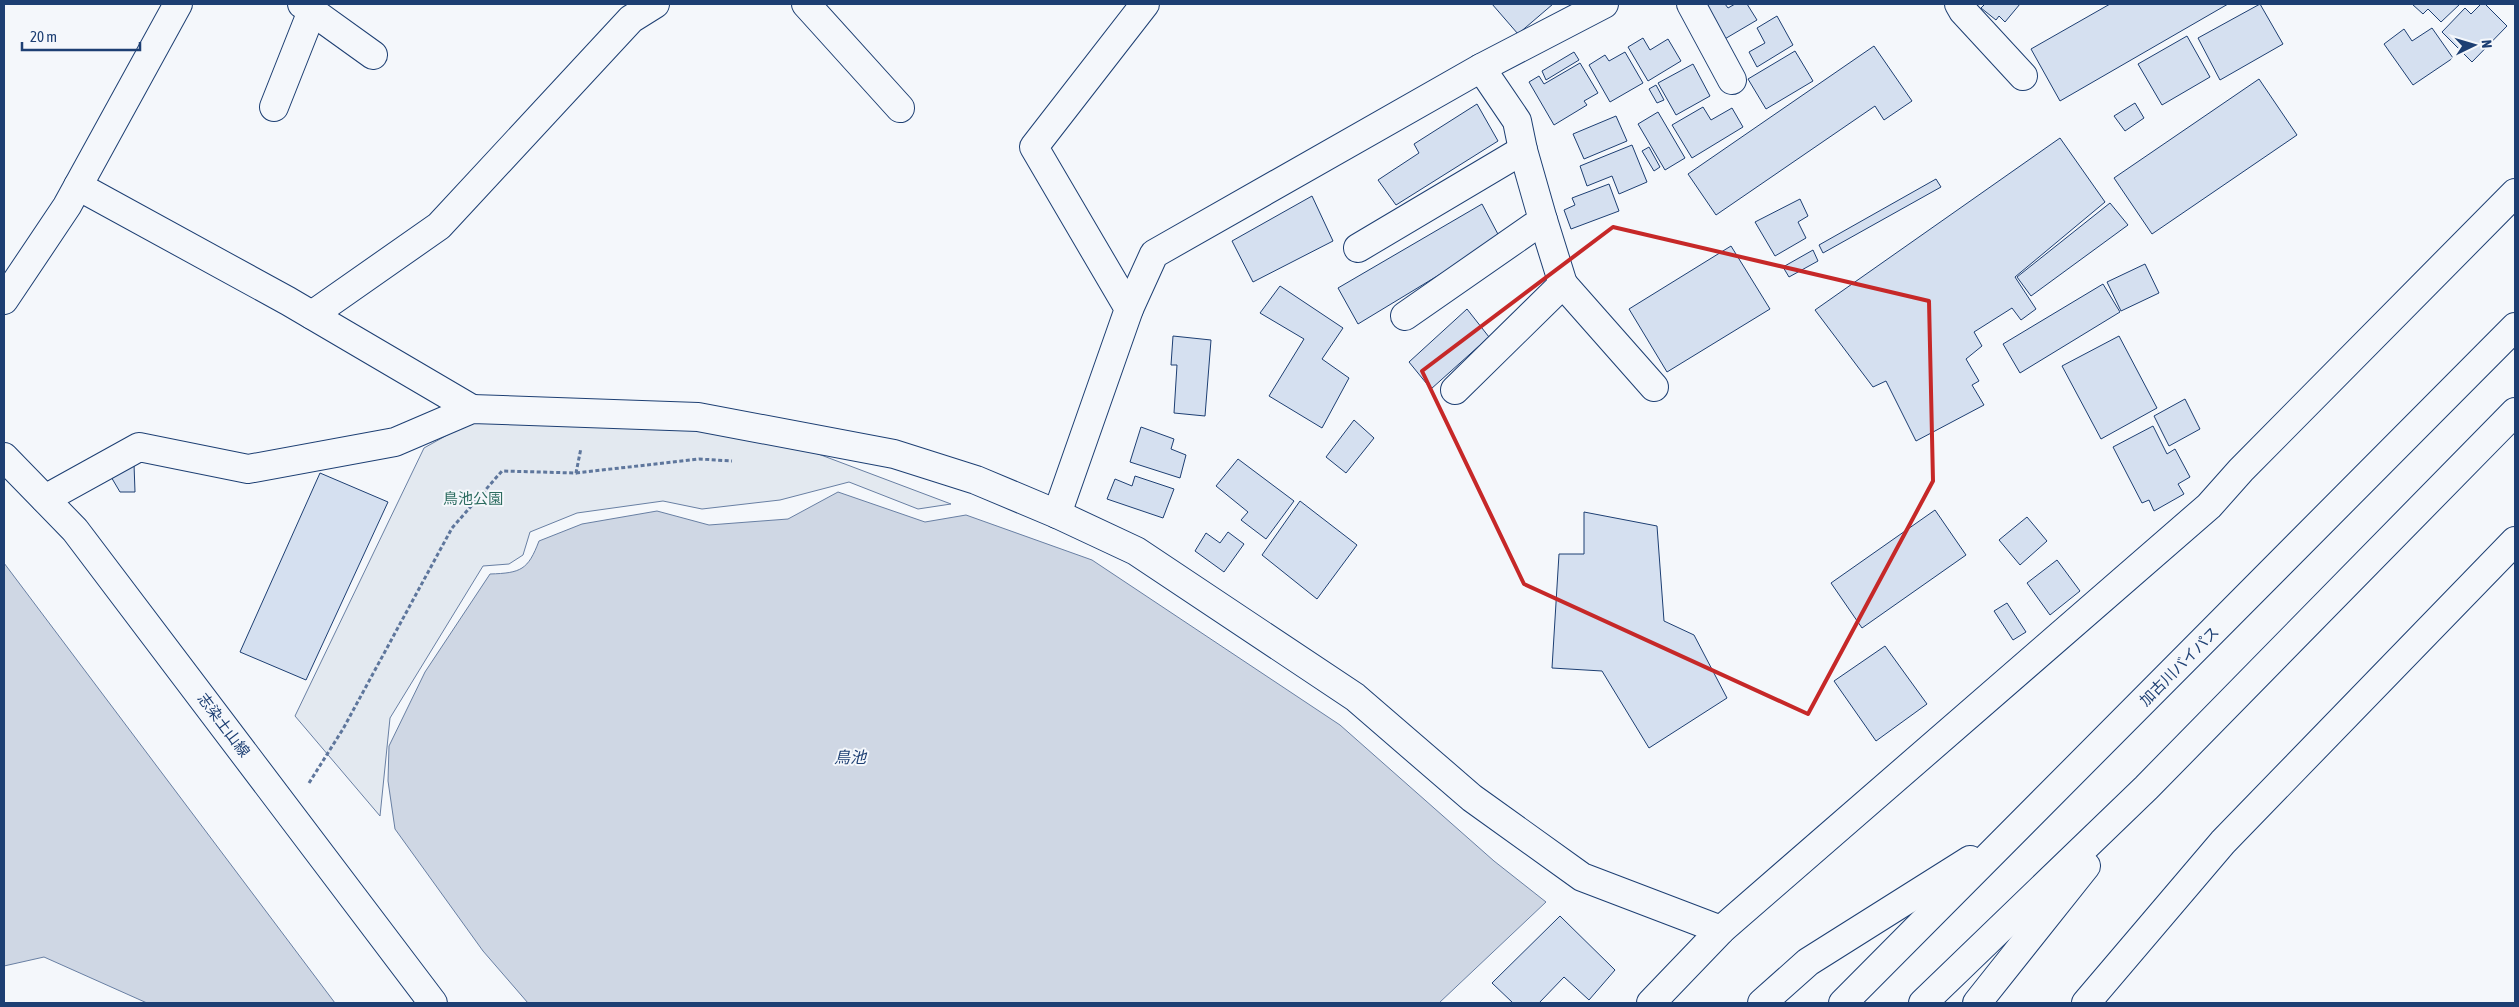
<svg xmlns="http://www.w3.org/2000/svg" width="2519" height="1007" viewBox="0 0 2519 1007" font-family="'Asap Condensed','Noto Sans JP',sans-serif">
	<rect width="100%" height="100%" fill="#f4f7fb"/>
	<path fill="#e3e9f0" stroke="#687fa3" d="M474 420 696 427 805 449 951 504 918 509 849 482 780 500 702 509 663 501 577 513 530 532 523 555 509 564 483 566 390 718 380 816 295 716 424 448Z"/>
	<g fill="#cfd7e4" stroke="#687fa3">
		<path d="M838 492 925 522 966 515 1092 560 1340 725 1494 861 1546 902 1439 1003H528L483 951 395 829 388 781 389 746 425 672 490 574C521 573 528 570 539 541L582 524 657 511 709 525 788 519Z"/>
		<path d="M4 563 335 1003H147L44 957 4 966Z"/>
	</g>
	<g fill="#d5e0f0" stroke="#1d3f73">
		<path d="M1492 4H1553L1518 34Z"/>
		<path d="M1702 4H1725L1728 8 1735 4H1747L1757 20 1723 40Z"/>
		<path d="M1985 4H2020L2005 22 1999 16 1996 20 1981 8Z"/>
		<path d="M2110 4H2228L2060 101 2031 49Z"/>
		<path d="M2260 4 2283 44 2220 80 2198 38Z"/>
		<path d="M2412 4H2460L2441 22 2428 9 2423 14Z"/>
		<path d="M2481 4H2485L2507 26 2472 62 2442 32 2465 8 2471 14Z"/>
		<path d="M1777 16 1793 45 1757 67 1749 52 1765 43 1757 28Z"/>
		<path d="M2432 28 2453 58 2413 85 2384 44 2404 29 2412 41Z"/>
		<path d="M2187 36 2210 77 2162 105 2138 64Z"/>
		<path d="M1643 38 1650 50 1668 39 1681 61 1648 81 1628 47Z"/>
		<path d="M1874 46 1912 101 1884 120 1875 106 1716 215 1688 174Z"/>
		<path d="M1795 51 1813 81 1766 109 1748 79Z"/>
		<path d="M1574 52 1579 60 1546 80 1542 71Z"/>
		<path d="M1625 52 1643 83 1610 102 1589 65 1605 55 1609 61Z"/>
		<path d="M1580 63 1598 93 1584 101 1587 105 1554 125 1529 82 1539 76 1544 84Z"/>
		<path d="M1693 64 1710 96 1676 115 1658 83Z"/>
		<path d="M2259 79 2297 135 2152 234 2114 178Z"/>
		<path d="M1656 85 1664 100 1657 103 1649 89Z"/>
		<path d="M2135 103 2144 118 2125 131 2114 116Z"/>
		<path d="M1477 104 1498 141 1396 205 1378 180 1419 153 1414 144Z"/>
		<path d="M1703 107 1711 120 1732 108 1743 127 1692 158 1672 125Z"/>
		<path d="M1658 112 1685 158 1665 170 1638 124Z"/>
		<path d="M1616 116 1627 141 1584 159 1573 134Z"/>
		<path d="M2060 138 2105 202 2015 277 2036 309 2021 320 2012 308 1974 332 1982 346 1966 359 1979 381 1972 385 1984 405 1916 441 1886 381 1873 387 1815 310Z"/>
		<path d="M1632 145 1647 182 1619 194 1612 176 1587 186 1580 166Z"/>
		<path d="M1649 147 1660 167 1654 171 1642 151Z"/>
		<path d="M1936 179 1941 187 1823 253 1819 245Z"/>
		<path d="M1609 184 1619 211 1571 229 1564 210 1575 205 1572 198Z"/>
		<path d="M1312 196 1333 241 1253 282 1232 241Z"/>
		<path d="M1800 199 1808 216 1798 222 1806 238 1775 256 1755 222Z"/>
		<path d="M2110 203 2128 225 2031 296 2017 277Z"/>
		<path d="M1482 204 1500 238 1358 324 1338 288Z"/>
		<path d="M1731 246 1770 309 1667 372 1629 309Z"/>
		<path d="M1813 250 1818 261 1789 277 1783 267Z"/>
		<path d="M2145 264 2159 293 2121 311 2107 282Z"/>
		<path d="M2103 284 2120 312 2020 373 2003 344Z"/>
		<path d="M1280 286 1343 328 1322 359 1349 378 1322 428 1269 396 1304 339 1260 313Z"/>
		<path d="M1467 309 1489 337 1431 389 1409 362Z"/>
		<path d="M1173 336 1211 340 1205 416 1174 413 1177 365H1171Z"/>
		<path d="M2119 336 2157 408 2101 439 2062 366Z"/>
		<path d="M2185 399 2200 429 2169 446 2154 416Z"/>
		<path d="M1354 420 1374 438 1346 473 1326 457Z"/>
		<path d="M2153 426 2167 454 2175 449 2190 477 2178 484 2184 494 2154 511 2149 500 2142 503 2113 447Z"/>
		<path d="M1141 427 1174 439 1171 449 1186 455 1180 478 1130 462Z"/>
		<path d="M1238 459 1294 501 1266 539 1241 520 1248 512 1216 486Z"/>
		<path d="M134 464 135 492H120L107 470Z"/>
		<path d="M320 473 388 502 306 680 240 652Z"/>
		<path d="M1135 476 1174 489 1163 518 1107 499 1115 479 1132 486Z"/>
		<path d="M1300 501 1357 545 1317 599 1262 555Z"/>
		<path d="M1935 510 1966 555 1862 628 1831 583Z"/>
		<path d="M1584 512 1657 526 1664 621 1694 635 1727 698 1649 748 1602 671 1552 668 1559 554H1584Z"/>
		<path d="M2027 517 2047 541 2020 565 1999 540Z"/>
		<path d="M1228 532 1244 544 1224 572 1195 551 1206 533 1220 543Z"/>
		<path d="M2057 560 2080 591 2050 615 2027 583Z"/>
		<path d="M2007 603 2026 632 2013 640 1994 611Z"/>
		<path d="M1885 646 1927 704 1876 741 1834 681Z"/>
		<path d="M1560 916 1615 970 1589 1000 1564 977 1539 1003H1513L1492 983Z"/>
	</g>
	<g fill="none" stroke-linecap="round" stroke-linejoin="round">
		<defs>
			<g id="minor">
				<path d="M302 4 373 55"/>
				<path d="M806 4 900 108"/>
				<path d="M1691 4 1732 80"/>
				<path d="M1959 4 1963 11 2023 76"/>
				<path d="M274 107 312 11"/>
				<path d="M78 186 288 301 472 409"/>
				<path d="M1358 248 1523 150"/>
				<path d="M1563 284 1654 387"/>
				<path d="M4 300 67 206 178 4"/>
				<path d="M1129 309 1154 254 1481 68 1604 4"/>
				<path d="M312 315 439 226 631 19 655 4"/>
				<path d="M1405 316 1543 220 1523 150 1517 121 1481 68"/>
				<path d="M1455 390 1563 284 1543 220"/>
				<path d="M45 499 139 447 248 469 395 442 472 409 698 417 894 454 976 480 1057 514 1136 551 1355 697 1472 798 1582 877 1721 930"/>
				<path d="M1057 514 1129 309 1034 147 1145 4"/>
				<path d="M1651 1003 1721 930 2209 506 2241 470 2515 193"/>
				<path d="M2086 1003 2223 842 2515 541"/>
			</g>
			<path id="secondary" d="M4 457 75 530 433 1003"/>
			<g id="motorway">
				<path d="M1762 1003 1808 962 1970 860"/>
				<path d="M1843 1003 2515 327"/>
				<path d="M1923 1003 2146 788 2515 412"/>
				<path d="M1977 1003 2086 866"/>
			</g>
		</defs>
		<use href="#minor" stroke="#1d3f73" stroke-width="30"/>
		<use href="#secondary" stroke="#1d3f73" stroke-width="30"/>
		<use href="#motorway" stroke="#1d3f73" stroke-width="30"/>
		<g stroke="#5e769c" stroke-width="3" stroke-dasharray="4 2.5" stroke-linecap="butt">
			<path d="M576 473 699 459 732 461"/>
			<path d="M309 783 343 729 452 528 502 471 576 473 581 448"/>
		</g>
		<use href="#minor" stroke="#f4f7fb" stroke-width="28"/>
		<use href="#secondary" stroke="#f4f7fb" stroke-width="28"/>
		<use href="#motorway" stroke="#f4f7fb" stroke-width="28"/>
	</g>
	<path fill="none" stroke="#c62828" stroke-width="4" stroke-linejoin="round" d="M1613 227 1929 301 1933 481 1808 714 1524 584 1422 371Z"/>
	<g text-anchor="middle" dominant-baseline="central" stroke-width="4" stroke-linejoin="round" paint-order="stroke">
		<g font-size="15" fill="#2c6c60" stroke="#f4f7fb">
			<text x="473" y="498">鳥池公園</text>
		</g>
		<g font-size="15" fill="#1d3f73" stroke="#f4f7fb">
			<text transform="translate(2179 666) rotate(-45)">加古川バイパス</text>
			<text transform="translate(224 725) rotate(53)">志染土山線</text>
		</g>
		<g font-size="16" font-style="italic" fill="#1d3f73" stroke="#f4f7fb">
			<text x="850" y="757">鳥池</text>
		</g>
	</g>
	<rect width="2519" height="1007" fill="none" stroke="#1d3f73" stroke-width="10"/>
	<g transform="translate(2474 45) rotate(85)" stroke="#f4f7fb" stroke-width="4" paint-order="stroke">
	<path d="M0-4L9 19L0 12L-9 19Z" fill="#1d3f73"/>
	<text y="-8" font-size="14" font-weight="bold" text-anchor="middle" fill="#1d3f73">N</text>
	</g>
	<path d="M22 42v8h118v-8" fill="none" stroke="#1d3f73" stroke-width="2.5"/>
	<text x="30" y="42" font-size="15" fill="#1d3f73" stroke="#f4f7fb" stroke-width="4" paint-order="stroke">20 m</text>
</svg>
